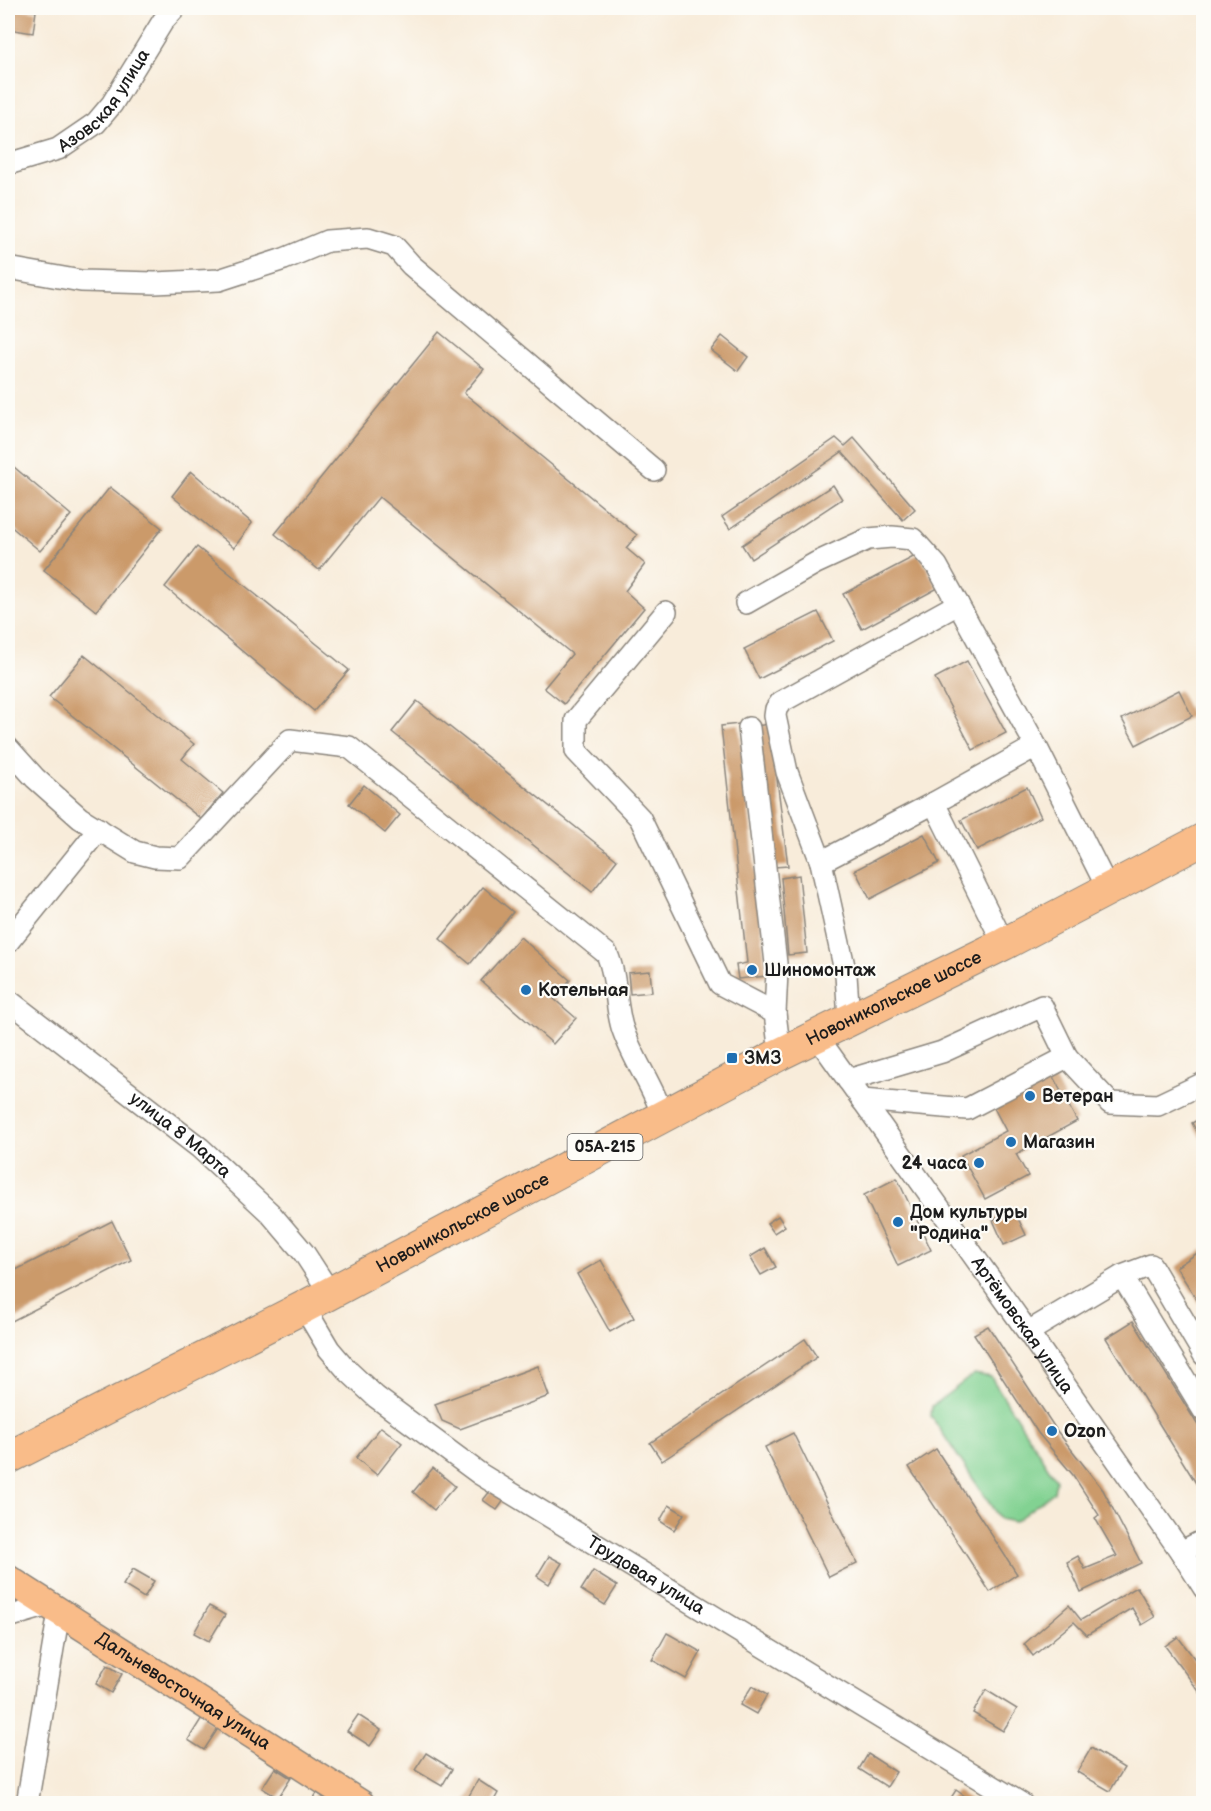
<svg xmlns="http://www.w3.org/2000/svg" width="1211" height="1811" viewBox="0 0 1211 1811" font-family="'Balsamiq Sans',sans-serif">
	<rect width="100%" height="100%" fill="#fdfcf7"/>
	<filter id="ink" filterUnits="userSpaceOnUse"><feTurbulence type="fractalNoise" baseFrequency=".0167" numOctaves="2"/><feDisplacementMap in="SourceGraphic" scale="12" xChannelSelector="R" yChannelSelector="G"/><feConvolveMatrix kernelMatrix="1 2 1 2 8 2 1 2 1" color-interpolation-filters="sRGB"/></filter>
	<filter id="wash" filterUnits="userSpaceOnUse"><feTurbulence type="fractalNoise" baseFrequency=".008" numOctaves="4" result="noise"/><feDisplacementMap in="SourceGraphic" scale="24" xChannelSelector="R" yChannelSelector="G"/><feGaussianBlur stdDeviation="1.35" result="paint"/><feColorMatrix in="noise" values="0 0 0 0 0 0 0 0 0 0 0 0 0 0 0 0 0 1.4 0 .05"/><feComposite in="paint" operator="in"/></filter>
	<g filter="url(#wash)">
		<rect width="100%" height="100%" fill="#f8ecda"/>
		<path fill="#82d292" stroke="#4f7757" stroke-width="1.5" d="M974 1374 991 1377 1056 1480 1054 1492 1014 1522 1000 1519 931 1416 932 1406Z"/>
		<g id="blocks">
			<g fill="#cb9a6b">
				<path d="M8 8 36 11 33 33 8 29Z"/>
				<path d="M439 332 484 369 464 393 637 535 626 548 645 564 625 591 644 608 564 704 544 688 572 654 379 497 319 570 275 534Z"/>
				<path d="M722 336 748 357 738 371 711 350Z"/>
				<path d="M836 438 845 446 854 438 915 509 903 520 842 452 730 529 722 517Z"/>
				<path d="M8 462 71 515 40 551 8 524Z"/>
				<path d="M191 471 252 523 234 548 172 496Z"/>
				<path d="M833 485 842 499 751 559 742 545Z"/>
				<path d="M110 487 162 528 96 611 44 570Z"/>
				<path d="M197 547 349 670 314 711 165 587Z"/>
				<path d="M919 554 938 588 862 629 843 594Z"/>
				<path d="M818 612 833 641 759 679 744 649Z"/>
				<path d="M84 655 194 744 182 759 223 793 201 819 49 697Z"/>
				<path d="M967 661 1006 733 973 750 935 678Z"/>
				<path d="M1179 690 1192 716 1136 745 1122 719Z"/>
				<path d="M417 701 617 860 592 892 392 732Z"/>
				<path d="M739 724 767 976 738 979 736 965 747 963 721 726Z"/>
				<path d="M770 724 788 866 774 867 755 726Z"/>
				<path d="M364 785 400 815 385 833 349 804Z"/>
				<path d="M1027 787 1041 817 977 850 961 820Z"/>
				<path d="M924 834 939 863 870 899 855 870Z"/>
				<path d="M799 875 807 953 788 955 781 878Z"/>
				<path d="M483 887 513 912 470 964 440 939Z"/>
				<path d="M520 937 570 980 554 999 576 1018 553 1044 481 981Z"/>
				<path d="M650 971 652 992 630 994 628 973Z"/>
				<path d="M1051 1073 1077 1121 1016 1154 1028 1176 985 1199 961 1155 1006 1131 992 1104Z"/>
				<path d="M1204 1116V1144L1192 1123Z"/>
				<path d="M897 1178 931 1250 898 1266 864 1195Z"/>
				<path d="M1014 1210 1026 1235 1004 1245 993 1220Z"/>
				<path d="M778 1216 785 1226 774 1233 767 1223Z"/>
				<path d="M112 1221 131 1260 10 1322 8 1317V1274Z"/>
				<path d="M765 1248 776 1267 761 1275 750 1257Z"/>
				<path d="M1202 1250 1204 1252V1311L1176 1267Z"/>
				<path d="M601 1260 634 1318 610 1332 577 1274Z"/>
				<path d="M1133 1321 1204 1435V1496L1106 1338Z"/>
				<path d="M988 1326 1057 1431 1103 1490 1141 1563 1081 1592 1067 1562 1078 1556 1085 1569 1117 1556 1095 1518 1099 1515 1073 1475 1038 1433 974 1334Z"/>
				<path d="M805 1339 817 1357 662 1461 650 1443Z"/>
				<path d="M538 1366 549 1396 460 1429 442 1421 435 1404Z"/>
				<path d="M381 1427 402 1443 377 1475 356 1458Z"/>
				<path d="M793 1433 857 1563 829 1577 765 1447Z"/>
				<path d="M936 1449 1017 1574 990 1592 909 1467Z"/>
				<path d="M433 1468 455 1486 434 1510 413 1492Z"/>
				<path d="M491 1490 505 1499 497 1510 483 1500Z"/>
				<path d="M669 1505 684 1514 674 1530 660 1521Z"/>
				<path d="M549 1556 562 1563 549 1584 537 1576Z"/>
				<path d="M133 1569 154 1581 144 1598 123 1585Z"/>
				<path d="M593 1571 617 1586 605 1605 581 1590Z"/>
				<path d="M1137 1587 1155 1617 1142 1625 1132 1608 1087 1635 1074 1622 1033 1656 1024 1644 1069 1605 1081 1620Z"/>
				<path d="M209 1606 225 1615 209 1641 194 1633Z"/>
				<path d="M667 1633 701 1652 686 1679 652 1660Z"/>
				<path d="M1178 1637 1204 1671V1698L1165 1646Z"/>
				<path d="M107 1665 122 1674 111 1693 96 1684Z"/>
				<path d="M752 1686 767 1695 756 1714 740 1705Z"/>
				<path d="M986 1690 1017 1709 1003 1731 973 1713Z"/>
				<path d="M358 1715 381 1730 370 1746 347 1731Z"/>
				<path d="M203 1716 219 1727 204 1750 188 1740Z"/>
				<path d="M1091 1748 1124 1768 1110 1791 1077 1772Z"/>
				<path d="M426 1753 452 1769 442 1786 415 1770Z"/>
				<path d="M868 1754 896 1772 887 1787 859 1769Z"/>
				<path d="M275 1768 291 1778 278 1798 262 1788Z"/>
				<path d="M478 1780 498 1793 492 1804H470L466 1801Z"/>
				<path d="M956 1790 972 1801 970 1804H947Z"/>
				<path d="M317 1793 330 1802 329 1804H310Z"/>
			</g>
		</g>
	</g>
	<g filter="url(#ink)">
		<use href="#blocks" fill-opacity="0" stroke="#8a847b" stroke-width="1.5"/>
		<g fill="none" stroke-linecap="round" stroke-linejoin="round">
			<defs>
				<g id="minor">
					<path id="s1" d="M8 164 58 149 96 123 112 104 163 21 175 8"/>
					<path d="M8 268 81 281 155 283 219 280 284 259 327 241 368 238 394 246 411 265 654 470"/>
					<path d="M746 603 816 563 868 539 892 537 913 539 937 566 1036 746 1108 889"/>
					<path d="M666 612 576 720V751L640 818 720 984 775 1013 780 1054"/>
					<path d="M749 728 777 972 775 1013"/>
					<path d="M8 748 35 778 80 818 135 852 155 857 180 858 290 740 349 747 607 954C617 977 615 1003 622 1027 632 1058 652 1084 663 1116"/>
					<path d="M934 803 1004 944"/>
					<path d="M821 862 934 803 1036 746"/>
					<path d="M8 942 99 829"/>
					<path id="s2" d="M8 1000 200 1148 270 1213 304 1253 330 1293"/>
					<path d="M849 1019 846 975 821 862 787 772 775 716 776 709 781 702 958 604"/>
					<path id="s3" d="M816 1035 1028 1332 1181 1552 1204 1588"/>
					<path d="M848 1080 942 1052 1042 1006 1067 1057"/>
					<path d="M862 1100 967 1109 1067 1057 1110 1103 1158 1105 1204 1083"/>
					<path d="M1122 1276 1151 1265 1204 1355"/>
					<path id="s4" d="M304 1307 329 1349 347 1370 376 1397 480 1474 1022 1804"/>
					<path d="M1028 1332 1122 1276 1204 1411"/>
					<path d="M1181 1552 1204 1540"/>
					<path d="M8 1617 49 1605"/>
					<path d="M27 1804 59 1612"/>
				</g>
				<g id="major">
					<path id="s5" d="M8 1579 361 1804"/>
				</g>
				<g id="highway">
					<path id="s6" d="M8 1458 304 1307 780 1054 1004 944 1204 839"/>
				</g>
			</defs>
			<use href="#minor" stroke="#8a847b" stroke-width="24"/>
			<use href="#major" stroke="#8a847b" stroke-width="30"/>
			<use href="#highway" stroke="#8a847b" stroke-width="34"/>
			<use href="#minor" stroke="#fff" stroke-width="21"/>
			<use href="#major" stroke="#f9bc89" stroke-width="27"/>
			<use href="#highway" stroke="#f9bc89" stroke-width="32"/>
		</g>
	</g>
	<g fill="#1f6fb2" stroke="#fdfcf7" stroke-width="2">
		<circle cx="752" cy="970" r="6"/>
		<circle cx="526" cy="990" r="6"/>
		<rect x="726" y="1052" width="12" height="12" rx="3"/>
		<circle cx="1030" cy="1096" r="6"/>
		<circle cx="1011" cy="1142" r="6"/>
		<circle cx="979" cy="1163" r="6"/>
		<circle cx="898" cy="1222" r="6"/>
		<circle cx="1052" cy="1431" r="6"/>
	</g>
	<g text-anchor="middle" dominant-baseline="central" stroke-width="4.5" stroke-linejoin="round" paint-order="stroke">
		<rect fill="#fdfcf7" stroke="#605f5e" stroke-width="1.5" x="567.5" y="1134" width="75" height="26" rx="4.5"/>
		<g font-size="16" font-weight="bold" fill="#1c1c1c">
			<text x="605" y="1147">05А-215</text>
		</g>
		<g font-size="18" fill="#1c1c1c" stroke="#fdfcf7">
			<text stroke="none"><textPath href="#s1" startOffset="120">Азовская улица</textPath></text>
			<text stroke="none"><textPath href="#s6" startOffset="998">Новоникольское шоссе</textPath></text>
			<text stroke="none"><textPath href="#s2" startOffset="219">улица 8 Марта</textPath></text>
			<text stroke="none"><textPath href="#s6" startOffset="512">Новоникольское шоссе</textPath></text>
			<text stroke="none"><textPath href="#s3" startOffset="356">Артёмовская улица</textPath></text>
			<text stroke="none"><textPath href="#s4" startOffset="440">Трудовая улица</textPath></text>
			<text stroke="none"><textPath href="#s5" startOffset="208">Дальневосточная улица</textPath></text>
		</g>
		<g font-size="18" font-weight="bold" fill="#1c1c1c" stroke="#fdfcf7" text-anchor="start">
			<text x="764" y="970">Шиномонтаж</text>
			<text x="538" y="990">Котельная</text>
			<text x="744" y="1058">ЗМЗ</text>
			<text x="1042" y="1096">Ветеран</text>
			<text x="1023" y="1142">Магазин</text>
			<text x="967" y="1163" text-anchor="end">24 часа</text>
			<text x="910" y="1212">Дом культуры<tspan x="910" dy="21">"Родина"</tspan></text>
			<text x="1064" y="1431">Ozon</text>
		</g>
	</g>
	<rect width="1211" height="1811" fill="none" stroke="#fdfcf7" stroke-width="30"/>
</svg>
